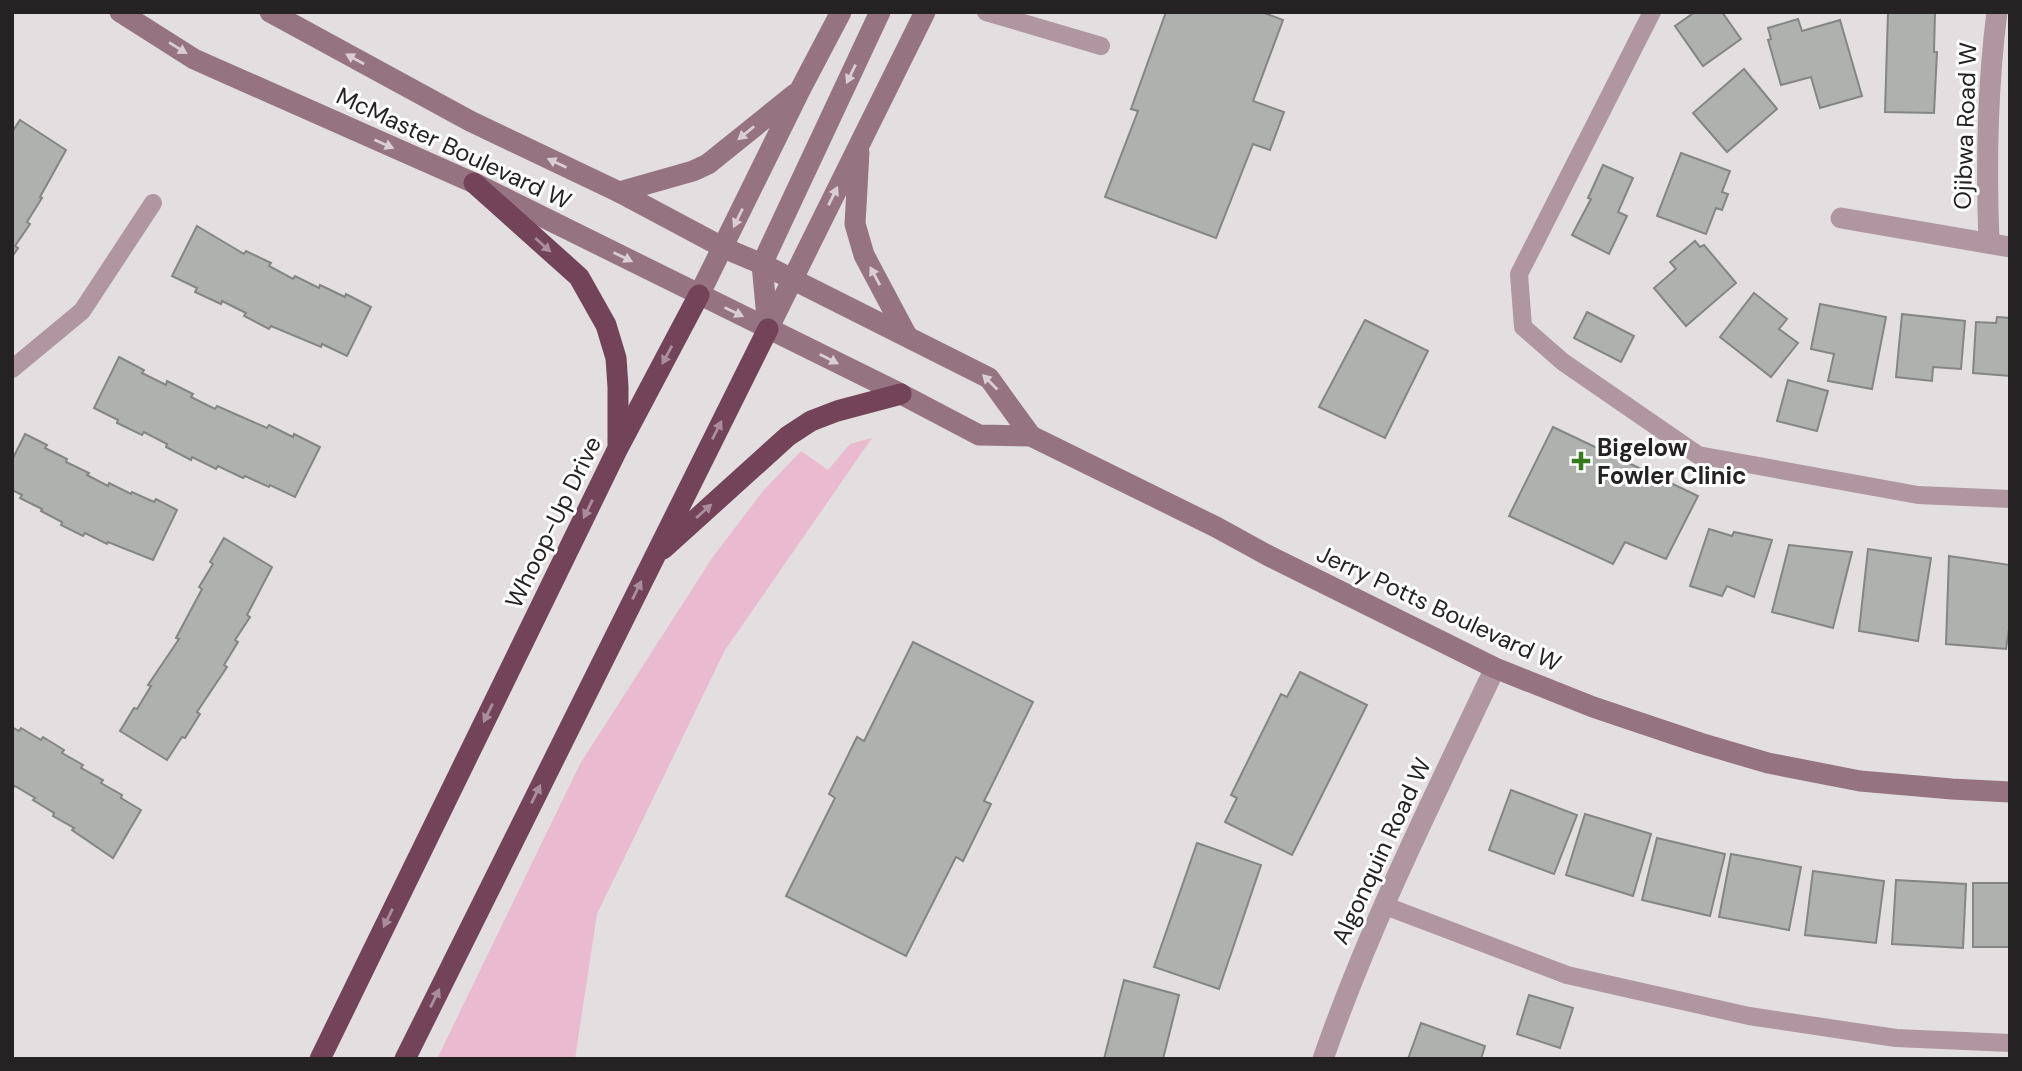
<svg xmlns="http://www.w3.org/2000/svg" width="2022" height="1071" viewBox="0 0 2022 1071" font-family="'DM Sans',sans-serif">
	<rect width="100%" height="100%" fill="#e3dee0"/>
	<path fill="#eabbce" d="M872 438 725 650 597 914 575 1059H437L580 764 712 558 763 491 801 451 828 470 850 444Z"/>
	<g fill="#aeb1ae" stroke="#848683" stroke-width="2">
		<path d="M1166 12H1262L1283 20 1253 101 1284 112 1270 150 1253 144 1216 238 1105 197 1138 111 1131 109Z"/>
		<path d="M1695 12H1722L1741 39 1703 66 1675 26Z"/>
		<path d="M1888 12H1935L1934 52H1937L1934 113 1885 112Z"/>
		<path d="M1798 19 1802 31 1840 20 1862 96 1820 108 1811 77 1781 85 1768 40 1771 39 1768 28Z"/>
		<path d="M1744 69 1777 109 1727 152 1693 113Z"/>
		<path d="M20 120 66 150 40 197 42 198 27 222 30 224 15 246 18 248 12 257V132Z"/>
		<path d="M1681 153 1730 171 1722 192 1728 194 1722 210 1716 208 1706 234 1657 216Z"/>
		<path d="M1603 165 1633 178 1618 212 1627 216 1609 254 1572 235 1591 199 1588 198Z"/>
		<path d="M197 226 244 254 246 251 271 263 269 266 293 279 295 276 319 288 320 285 345 297 346 294 371 307 347 356 322 344 321 347 271 326 269 329 244 316 246 313 222 301 221 304 195 292 197 288 172 276Z"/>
		<path d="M1695 241 1700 247 1704 245 1736 283 1686 326 1654 288 1676 269 1670 262Z"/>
		<path d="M1754 293 1787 319 1779 329 1798 343 1771 377 1720 337Z"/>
		<path d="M1820 304 1886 317 1872 389 1828 381 1834 354 1811 349Z"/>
		<path d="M1587 312 1634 336 1621 362 1574 338Z"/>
		<path d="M1902 314 1965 321 1961 369 1933 367 1932 381 1896 377Z"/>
		<path d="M1997 317 2010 318V376L1973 373 1976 322 1996 323Z"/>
		<path d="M1365 320 1428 351 1385 438 1319 407Z"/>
		<path d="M119 357 144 370 142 373 166 385 167 381 193 394 191 397 215 409 217 406 267 428 269 425 293 437 294 434 320 447 295 497 270 485 269 487 245 476 243 478 218 466 216 469 192 457 191 460 166 447 167 444 144 432 142 435 117 423 118 420 94 408Z"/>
		<path d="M1788 380 1828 391 1817 431 1777 421Z"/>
		<path d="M1553 427 1698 496 1666 559 1625 542 1613 564 1509 516Z"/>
		<path d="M25 434 47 445 45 448 67 459 66 462 89 473 87 475 108 486 109 483 131 494 132 492 154 502 156 499 177 510 153 560 108 542 107 544 85 533 83 536 61 525 62 522 41 511 42 509 20 498 22 495 12 490V460Z"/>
		<path d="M1709 529 1732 536 1734 532 1772 540 1754 597 1727 586 1722 596 1690 586Z"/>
		<path d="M224 538 272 567 247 615 250 617 235 640 238 642 224 665 227 667 197 712 200 714 185 738 182 737 167 760 120 731 134 708 137 709 151 686 148 685 179 639 176 638 202 589 199 587 213 564 210 562Z"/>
		<path d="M1789 545 1852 552 1833 628 1772 612Z"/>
		<path d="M1868 549 1931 558 1918 641 1859 631Z"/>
		<path d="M1949 556 2010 565V622L2006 649 1946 644Z"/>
		<path d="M913 642 1033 702 984 801 991 804 963 861 956 857 906 956 786 896 835 798 829 794 857 737 864 741Z"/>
		<path d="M1300 672 1367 705 1292 855 1225 822 1237 798 1231 795 1281 694 1287 697Z"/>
		<path d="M12 727 19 731 21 728 41 740 43 737 64 750 62 753 83 765 81 768 103 780 101 783 122 795 121 798 141 810 113 858 72 830 74 828 53 816 54 813 33 800 35 798 15 786 12 789Z"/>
		<path d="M1511 790 1577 815 1554 874 1489 850Z"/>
		<path d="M1585 814 1651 834 1633 896 1566 875Z"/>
		<path d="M1657 838 1725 854 1710 916 1642 900Z"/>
		<path d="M1197 843 1261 865 1219 989 1154 967Z"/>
		<path d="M1731 854 1801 867 1789 930 1719 917Z"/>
		<path d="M1813 871 1884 881 1876 943 1805 935Z"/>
		<path d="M1896 880 1966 884 1963 948 1892 944Z"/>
		<rect x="1973" y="883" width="37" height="64"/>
		<path d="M1124 980 1179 995 1163 1059H1104Z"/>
		<path d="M1529 995 1573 1008 1560 1048 1517 1034Z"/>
		<path d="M1421 1023 1485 1046 1481 1059H1408Z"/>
	</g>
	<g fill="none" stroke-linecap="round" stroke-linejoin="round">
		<g stroke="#af96a0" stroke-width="18">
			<path d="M986 12 1101 46"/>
			<path d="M1652 12 1519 274 1523 327 1563 362 1698 455 1918 495 2010 499"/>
			<path d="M12 369 82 311 153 203"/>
			<path d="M1383 905 1567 975 1749 1016 1896 1038 2010 1043"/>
		</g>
		<g stroke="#af96a0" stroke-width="21">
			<path d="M1841 218 2010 247"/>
			<path d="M1989 242C1986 165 1987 89 1997 12"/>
			<path d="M1323 1059C1370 924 1434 797 1495 668"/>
		</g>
		<g stroke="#967381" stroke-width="21">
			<path d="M120 12 194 59 474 183 901 394 979 435 1031 436 1216 527 1269 556 1495 668 1593 707 1700 743 1768 763 1860 781 1952 789 2010 792"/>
			<path d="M270 12 470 121 619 192 724 248 762 264 989 378 1031 436"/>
			<path d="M859 152 855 224 864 255 907 336"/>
			<path d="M619 192 693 171 708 164 795 94"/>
			<path d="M699 295 800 90 841 12"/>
			<path d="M768 329 925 12"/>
			<path d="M768 329 762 264 880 12"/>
		</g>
		<g stroke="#734358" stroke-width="21">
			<path d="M474 183 579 277 606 325 616 358 618 387V444"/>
			<path d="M663 549 788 436 811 421 837 411 901 394"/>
			<path d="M320 1059 618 448 699 295"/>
			<path d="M405 1059 768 329"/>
		</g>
	</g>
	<defs><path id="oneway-solid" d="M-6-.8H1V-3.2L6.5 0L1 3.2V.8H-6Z" transform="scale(1.75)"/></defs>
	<g fill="#daced3">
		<use href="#oneway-solid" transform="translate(178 48) rotate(32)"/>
		<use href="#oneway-solid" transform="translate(355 59) rotate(-151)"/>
		<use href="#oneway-solid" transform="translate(851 74) rotate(116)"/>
		<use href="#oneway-solid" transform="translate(746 133) rotate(141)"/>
		<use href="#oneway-solid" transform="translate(384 144) rotate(24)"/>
		<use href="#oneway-solid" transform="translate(557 163) rotate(-155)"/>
		<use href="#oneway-solid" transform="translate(833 196) rotate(-64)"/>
		<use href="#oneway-solid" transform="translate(738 218) rotate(116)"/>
		<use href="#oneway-solid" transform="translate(623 257) rotate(26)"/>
		<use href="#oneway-solid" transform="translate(875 276) rotate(-118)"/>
		<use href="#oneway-solid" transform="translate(734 312) rotate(26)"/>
		<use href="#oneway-solid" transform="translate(829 359) rotate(27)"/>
		<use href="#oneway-solid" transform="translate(990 382) rotate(-135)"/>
	</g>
	<g fill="#ab8e9b">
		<use href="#oneway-solid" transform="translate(543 245) rotate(42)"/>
		<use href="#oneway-solid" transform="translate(667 355) rotate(118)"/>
		<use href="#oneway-solid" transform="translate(717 430) rotate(-63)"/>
		<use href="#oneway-solid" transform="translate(588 509) rotate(116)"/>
		<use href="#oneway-solid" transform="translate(704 511) rotate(-42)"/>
		<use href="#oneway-solid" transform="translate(637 590) rotate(-64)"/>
		<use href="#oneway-solid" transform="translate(488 713) rotate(116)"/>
		<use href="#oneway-solid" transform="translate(536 794) rotate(-64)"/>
		<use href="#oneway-solid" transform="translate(388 918) rotate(116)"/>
		<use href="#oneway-solid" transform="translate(435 998) rotate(-64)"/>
	</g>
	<path fill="#357a1c" stroke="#fff" stroke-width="2.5" d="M1577.5 450.5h7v7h7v7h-7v7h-7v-7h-7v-7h7z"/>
	<g text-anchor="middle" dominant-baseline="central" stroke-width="6" stroke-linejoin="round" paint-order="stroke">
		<g font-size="24" fill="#242223" stroke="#fff">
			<text transform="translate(1965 126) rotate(-88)">Ojibwa Road W</text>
			<text transform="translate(454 148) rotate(25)">McMaster Boulevard W</text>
			<text transform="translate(553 522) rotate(-64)">Whoop-Up Drive</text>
			<text transform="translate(1439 608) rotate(25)">Jerry Potts Boulevard W</text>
			<text transform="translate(1381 851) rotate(-65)">Algonquin Road W</text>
		</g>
		<g font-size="24" font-weight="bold" fill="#242223" stroke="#fff" text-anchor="start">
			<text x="1597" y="447">Bigelow<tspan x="1597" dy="28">Fowler Clinic</tspan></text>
		</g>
	</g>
	<rect width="2022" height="1071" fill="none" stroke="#242223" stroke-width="28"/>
</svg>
